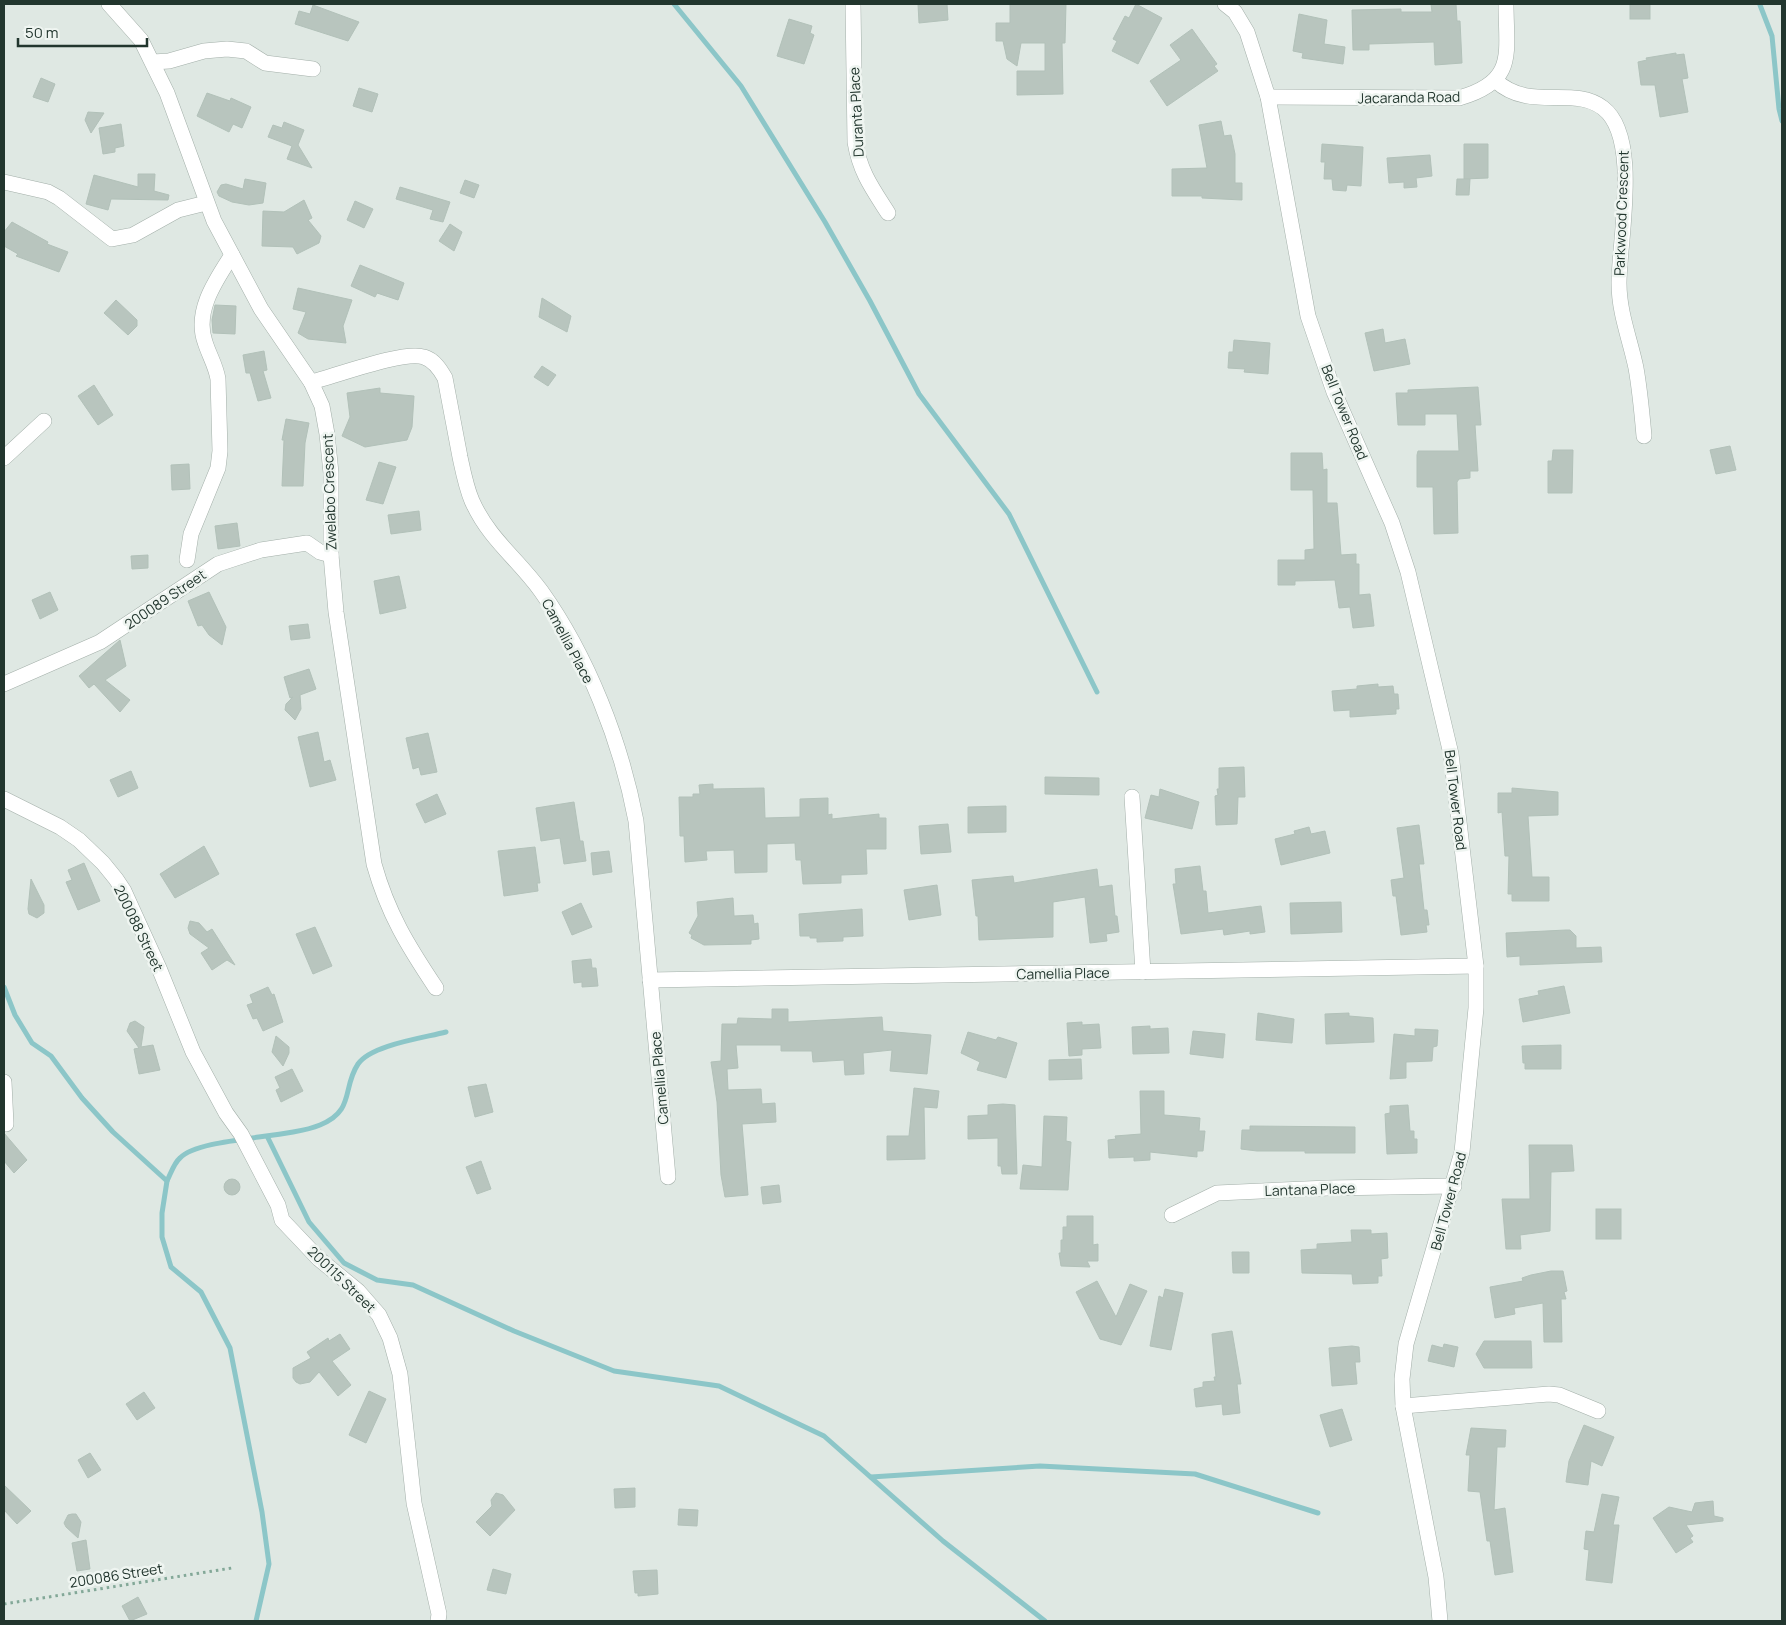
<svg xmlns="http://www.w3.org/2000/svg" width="1786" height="1625" viewBox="0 0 1786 1625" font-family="Manrope,sans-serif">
	<rect width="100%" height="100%" fill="#dfe8e3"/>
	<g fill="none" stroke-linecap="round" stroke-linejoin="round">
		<g stroke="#8cc6c8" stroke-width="5">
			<path d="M674 4 741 86 825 222 870 301 919 394 1009 514 1097 692"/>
			<path d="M1760 5 1772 36 1779 109 1782 121"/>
			<path d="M4 987 15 1015 32 1043 51 1056 82 1098 113 1132 167 1181 162 1213V1237L171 1267 201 1292 230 1348 262 1512 269 1564 256 1621"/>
			<path d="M268 1138 309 1222 344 1263 377 1280 413 1285 514 1331 614 1371 719 1386 824 1436 943 1541 1045 1621"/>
			<path d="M167 1181C171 1173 174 1163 180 1158 200 1137 287 1139 320 1125 355 1111 342 1088 358 1064 371 1045 423 1038 446 1032"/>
			<path d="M871 1477 1040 1466 1195 1474 1318 1513"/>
		</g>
	</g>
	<g fill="#b8c5be" stroke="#b2c1b9">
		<path d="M918 4H947L948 20 919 23Z"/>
		<path d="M1010 4H1066L1065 43H1062L1063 94 1017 95V71H1045V43H1021L1017 66 1007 59 1003 41H996V23H1010Z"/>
		<path d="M1136 4 1162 18 1138 64 1112 51 1117 41 1113 39 1125 16 1129 18Z"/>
		<path d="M1431 4H1456L1457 21H1460L1462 63 1435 65 1434 42 1369 44V50H1353L1352 10 1401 9V12H1432Z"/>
		<rect x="1630" y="4" width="20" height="15"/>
		<path d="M313 5 359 22 348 41 295 24 299 11 310 14Z"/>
		<path d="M1299 14 1327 20 1324 44 1345 47 1343 64 1302 58 1303 53 1293 51Z"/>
		<path d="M789 19 812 26 810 33 814 35 804 64 777 56Z"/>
		<path d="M1192 29 1217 64 1214 66 1218 71 1167 106 1150 81 1181 60 1170 45Z"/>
		<path d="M1676 53V55L1684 54 1688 78 1682 79 1688 112 1660 117 1655 85H1641L1638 62 1647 60 1646 58Z"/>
		<path d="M41 78 55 84 48 102 33 97Z"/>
		<path d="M359 88 378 94 372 112 353 106Z"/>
		<path d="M207 93 230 101 231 98 251 107 242 128 233 124 229 132 197 116Z"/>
		<path d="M88 112 104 113 91 133 85 120Z"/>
		<path d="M1221 121 1224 136 1231 135 1235 154V183H1242V200L1202 198V196H1172V169L1207 168 1199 125Z"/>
		<path d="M284 122 304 130 298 145 312 168 287 159 292 146 268 137 273 125 282 128Z"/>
		<path d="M121 124 124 146 115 148V152L103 154 99 128Z"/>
		<path d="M1322 144 1363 147 1361 186 1347 185 1346 191 1333 190 1332 179H1324L1325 162H1321Z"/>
		<path d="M1464 144H1488V178L1464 179Z"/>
		<path d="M1430 155 1432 176 1416 178 1417 187 1404 188V182L1389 183 1387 158Z"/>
		<path d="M138 174H155L154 191 169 195 168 200 111 199 108 210 86 204 94 175 138 187Z"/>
		<path d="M245 179 266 183 263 203 249 205 232 202 219 196 217 192 221 185 226 184 243 189Z"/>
		<path d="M1457 179H1470L1469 195H1456Z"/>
		<path d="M465 180 479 185 474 198 460 193Z"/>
		<path d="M400 187 450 202 443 222 430 219 433 210 396 199Z"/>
		<path d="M304 200 312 218 308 220 321 236 319 243 297 254 293 247 262 246 263 211 284 212Z"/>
		<path d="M355 201 373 209 364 228 347 220Z"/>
		<path d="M12 222 48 242 47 244 68 252 59 272 16 256 18 254 4 246V232Z"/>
		<path d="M450 224 462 232 454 251 439 241Z"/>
		<path d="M360 265 404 283 398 300 377 293 375 297 351 286Z"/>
		<path d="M298 288 352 300 343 326 346 343 308 339 298 333 306 312 293 309Z"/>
		<path d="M542 298 571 316 567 332 539 317Z"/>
		<path d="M116 300 137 320V326L128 335 104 313Z"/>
		<path d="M215 305 236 306 235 334 213 333 212 320Z"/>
		<path d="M1383 329 1385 343 1405 339 1410 364 1374 371 1365 333Z"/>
		<path d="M1234 340 1270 343 1268 374 1244 372 1245 369 1228 368 1229 352H1233Z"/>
		<path d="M264 351 267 370 263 371 271 398 258 401 250 373H246L243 355Z"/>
		<path d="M542 366 556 375 548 386 534 377Z"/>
		<path d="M94 385 113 415 98 425 78 396Z"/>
		<path d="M1478 387 1481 425H1475L1478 471H1470V478L1459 479 1457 482 1458 533 1434 534 1433 487H1417V455L1418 451H1459L1457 414H1425V425H1398L1396 393H1408V390Z"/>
		<path d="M380 388V393L414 396 412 427 407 440 365 447 342 436 350 417 347 393Z"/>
		<path d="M286 419 309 423 305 443 303 486H282L284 440H282Z"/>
		<path d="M1730 446 1736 470 1716 474 1710 450Z"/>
		<path d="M1553 450H1573L1572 493H1548V461H1552Z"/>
		<path d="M1291 453H1322L1323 470 1327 469V503H1337L1341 555 1356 554V564H1359V595L1370 594 1374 626 1353 628 1350 607 1339 608 1335 580 1295 581V585H1278V560H1305V550L1314 549 1313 490H1291Z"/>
		<path d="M379 462 396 467 383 504 366 500Z"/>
		<path d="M189 464 190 489 172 490 171 465Z"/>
		<path d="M419 511 421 530 391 534 388 515Z"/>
		<path d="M237 523 240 546 218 549 215 526Z"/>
		<path d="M148 555V568L132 569 131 556Z"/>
		<path d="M399 576 406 608 380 614 374 581Z"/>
		<path d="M50 592 58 610 40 619 32 600Z"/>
		<path d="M209 592 226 627 222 645 209 635 202 625 198 626 188 601Z"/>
		<path d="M308 624 310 638 291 640 289 626Z"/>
		<path d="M120 640 126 666 105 680 130 700 120 712 94 684 89 688 79 676Z"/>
		<path d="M309 669 316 689 300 695 301 709 295 720 285 710 286 704 293 697 290 698 284 677Z"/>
		<path d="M1378 684V687L1393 686 1394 694H1398L1399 709H1396V714L1350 717V710L1334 711 1332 691 1357 689V686Z"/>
		<path d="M318 732 324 762 330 760 336 780 310 787 298 737Z"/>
		<path d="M428 733 437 772 421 775 419 767 413 769 406 738Z"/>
		<path d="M1244 767 1245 797H1238L1237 824 1216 825 1215 796 1218 795 1217 789H1219V768Z"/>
		<path d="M131 771 138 788 118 797 110 780Z"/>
		<path d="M1045 777 1099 778V795L1045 794Z"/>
		<path d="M713 784V789L764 788 765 818 800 817V799L828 798V815L832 814V819L879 814V818H886V849H866L867 874 841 875V883L803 884 801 860H796L795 843 767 844V872L735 873 734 850 706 851 707 860 685 862 684 836H680L679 797H693V794H700L699 785Z"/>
		<path d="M1512 788 1558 792V815L1528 816 1532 877H1549V901H1512V894H1508L1509 856H1505L1502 812 1498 813V793H1512Z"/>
		<path d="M1160 789 1199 802 1192 829 1145 818 1151 795 1159 797Z"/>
		<path d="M437 794 446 814 425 823 416 804Z"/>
		<path d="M574 802 580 841H583L586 861 564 864 560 838 541 841 536 808Z"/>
		<path d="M1006 806V832L968 833V807Z"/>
		<path d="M948 824 951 852 921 854 919 826Z"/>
		<path d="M1419 825 1424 864H1419L1424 910H1427L1429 925H1426L1427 932 1401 935 1396 896H1393L1391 880 1404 878 1397 828Z"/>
		<path d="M1309 827 1311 834 1325 831 1330 853 1281 865 1275 839 1295 834 1294 831Z"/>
		<path d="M204 846 219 874 175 898 160 874Z"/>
		<path d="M535 847 540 883H537L538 891 504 896 498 851Z"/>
		<path d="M609 851 612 872 593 875 591 853Z"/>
		<path d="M84 863 100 901 78 910 66 882 72 880 68 870Z"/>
		<path d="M1200 866 1203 891H1206L1208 913 1261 906 1265 932 1250 934V931L1224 935 1223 929 1181 934 1173 884H1176L1175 869Z"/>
		<path d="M1097 869 1099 887 1112 885 1115 916H1117L1119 932 1106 934 1107 941 1090 943 1085 897 1053 902V937L979 940 978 916H976L972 880 1013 876 1014 883Z"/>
		<path d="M31 879 44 905V913L37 918 29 914 28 909Z"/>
		<path d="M937 885 941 915 909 920 904 890Z"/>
		<path d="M733 898 734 916 753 915 754 924 758 923 759 939 751 940V944L704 945 691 938 692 935 689 933 698 916 697 902Z"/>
		<path d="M1341 902 1342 932 1291 934 1290 903Z"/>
		<path d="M581 903 592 927 572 935 562 912Z"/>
		<path d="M862 909 863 936 843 937V941L817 942V938H810V936H800L799 914Z"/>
		<path d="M190 921 199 923 207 932 212 929 235 965 227 960 212 970 201 953 209 948 190 934 188 928Z"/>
		<path d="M315 927 332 966 313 974 296 934Z"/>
		<path d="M1566 930H1570L1576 936V948L1601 947 1602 962 1520 965V956L1507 957 1506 933Z"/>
		<path d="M591 959 592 968H596L598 986 582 987V982L574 983 572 961Z"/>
		<path d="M1564 986 1570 1013 1523 1022 1519 999 1539 995 1538 991Z"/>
		<path d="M268 987 272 995 274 994 283 1022 263 1031 257 1018 253 1019 247 1005 253 1003 250 995Z"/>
		<path d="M772 1009H788V1022L882 1017 883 1031 931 1035 927 1074 890 1071 892 1050 863 1053 864 1074 845 1075 844 1060 813 1062 812 1051H781V1045H736L738 1068 727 1069 728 1090 761 1089 762 1104 775 1103 776 1122 742 1124 748 1195 725 1197 721 1175 717 1102 711 1062 721 1061 722 1024H737L738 1018 772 1019Z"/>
		<path d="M1258 1013 1294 1019 1292 1043 1256 1040Z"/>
		<path d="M1349 1013V1016L1373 1018 1374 1042 1326 1044 1325 1014Z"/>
		<path d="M135 1021 144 1027 141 1047 153 1045 160 1070 139 1074 134 1049 139 1048 127 1031 130 1023Z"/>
		<path d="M1082 1022V1025L1099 1024 1101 1048 1082 1049V1055L1069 1056 1067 1023Z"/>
		<path d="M1150 1026V1029L1168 1028 1169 1053 1133 1054 1132 1027Z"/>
		<path d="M1415 1029 1438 1030 1437 1046 1433 1047 1432 1061 1406 1062V1078L1390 1079 1394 1034 1415 1036Z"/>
		<path d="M1193 1031 1225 1034 1223 1058 1190 1054Z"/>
		<path d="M968 1032 996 1040 998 1037 1017 1043 1006 1078 977 1070 980 1062 961 1053Z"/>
		<path d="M276 1036 289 1047V1053L283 1066 272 1052Z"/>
		<path d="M1561 1045V1069H1525V1063H1523L1522 1046Z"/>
		<path d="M1081 1059 1082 1079 1049 1080V1060Z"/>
		<path d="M292 1069 303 1091 281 1102 276 1090 280 1088 275 1077Z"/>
		<path d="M486 1084 493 1112 475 1117 468 1087Z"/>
		<path d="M914 1088 939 1091 937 1108 924 1107 925 1159 887 1160V1136H909Z"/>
		<path d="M1140 1091H1164V1115L1200 1118 1199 1131H1205L1203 1151H1197V1157L1150 1152V1160L1134 1161V1157L1109 1158 1108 1140 1116 1139 1115 1136 1141 1134Z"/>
		<path d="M1003 1104 1015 1105 1017 1174H1002L1001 1166H998V1138L968 1139V1116L988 1115V1105Z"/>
		<path d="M1408 1105 1410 1131H1414V1139H1417V1153L1387 1154 1385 1114 1390 1113V1106Z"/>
		<path d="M1044 1116 1067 1117 1066 1141 1071 1142 1068 1190 1020 1189 1023 1165 1042 1167Z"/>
		<path d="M1250 1126 1355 1127V1153H1305V1151H1257L1241 1149 1242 1130H1250Z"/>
		<path d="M4 1133 27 1160 14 1173 4 1161Z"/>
		<path d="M1529 1145H1572L1574 1171 1551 1172 1550 1231 1520 1235 1521 1249H1506L1502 1199H1530Z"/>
		<path d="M481 1161 491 1189 477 1194 466 1167Z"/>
		<circle cx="232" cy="1187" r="8"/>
		<path d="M779 1185 781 1202 763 1204 761 1187Z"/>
		<rect x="1596" y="1209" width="25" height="30"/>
		<path d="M1067 1216H1093V1245L1098 1244V1261H1087L1090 1267 1061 1266 1059 1253H1061V1240H1063V1227H1067Z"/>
		<path d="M1351 1230H1371V1234L1387 1233 1388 1258 1381 1259 1382 1276H1378V1283L1353 1284 1352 1274 1302 1273 1301 1250 1317 1249V1244L1352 1242Z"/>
		<path d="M1232 1252H1249V1273H1233Z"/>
		<path d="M1551 1271H1563L1567 1291 1564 1292 1566 1299H1561L1562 1342H1544L1543 1303 1514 1308 1515 1314 1495 1318 1490 1287 1523 1281 1522 1278 1531 1275Z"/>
		<path d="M1097 1281 1116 1317 1130 1284 1147 1291 1121 1345 1100 1339 1076 1292Z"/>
		<path d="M1165 1289 1183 1293 1171 1350 1150 1346 1159 1296 1163 1298Z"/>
		<path d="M1232 1331 1241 1384H1237L1240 1413 1223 1415 1222 1404 1196 1407 1194 1389 1203 1387V1382L1215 1381 1214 1377H1216L1212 1334Z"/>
		<path d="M340 1334 350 1349 332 1361 351 1385 338 1396 319 1372 310 1382 300 1384 296 1382 293 1378V1368L311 1358 307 1352 328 1338 329 1341Z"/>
		<path d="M1484 1341H1531L1532 1368H1484L1476 1354Z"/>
		<path d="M1444 1344 1458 1347 1454 1367 1428 1361 1432 1345 1443 1348Z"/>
		<path d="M1352 1346 1359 1347 1360 1362H1355L1357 1384 1332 1386 1329 1348Z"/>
		<path d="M369 1391 386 1399 366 1443 349 1435Z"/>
		<path d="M144 1392 155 1408 137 1420 126 1404Z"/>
		<path d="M1342 1409 1352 1440 1330 1447 1320 1415Z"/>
		<path d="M1584 1425 1614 1437 1602 1466 1591 1461 1588 1485 1566 1482 1569 1461Z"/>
		<path d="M1471 1428 1506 1430 1505 1447H1497L1494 1510 1505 1508 1513 1572 1495 1575 1490 1541H1487L1480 1492 1468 1491 1470 1455H1466Z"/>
		<path d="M90 1453 101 1470 88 1478 78 1460Z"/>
		<path d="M4 1485 31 1511 17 1524 4 1510Z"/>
		<path d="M635 1488V1507L615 1508 614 1489Z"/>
		<path d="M496 1493 503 1495 515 1510 490 1536 476 1522 492 1506 491 1500Z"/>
		<path d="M1602 1494 1619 1497 1613 1525H1619L1612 1583 1586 1580 1589 1550 1584 1549 1586 1531 1594 1532Z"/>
		<path d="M1713 1501 1714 1516 1723 1518V1521L1686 1525 1693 1536 1690 1538 1693 1542 1676 1553 1653 1518 1669 1507 1692 1512 1695 1503Z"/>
		<path d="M679 1509 698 1510 697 1526 678 1525Z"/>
		<path d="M72 1514H76L81 1522 78 1538 66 1527 64 1523 68 1515Z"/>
		<path d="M86 1540 90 1569 77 1571 72 1543Z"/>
		<path d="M493 1569 511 1574 506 1594 487 1590Z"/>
		<path d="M657 1570 658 1594 638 1596V1593H635L633 1571Z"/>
		<path d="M138 1597 147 1614 130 1621 122 1606Z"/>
	</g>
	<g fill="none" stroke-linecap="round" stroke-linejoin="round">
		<defs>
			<g id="minor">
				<path d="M109 4 141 40 167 93 214 221 261 309 311 382 322 406 327 434 331 473V555L336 612 374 864C388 914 408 946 436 988"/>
				<path d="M853 4 855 142C860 172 872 188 888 213"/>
				<path d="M1225 4 1235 12 1247 32 1268 97 1308 316 1334 392 1392 523 1408 572 1451 754 1476 966V1008L1462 1152 1406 1344 1402 1379 1403 1406 1436 1577 1440 1621"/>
				<path d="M153 62 169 61 204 51 227 49 246 51 265 63 313 69"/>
				<path d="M1496 81C1530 112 1573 85 1603 108 1641 137 1619 240 1619 283 1619 313 1630 339 1636 368 1640 391 1642 413 1644 436"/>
				<path d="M1268 97 1459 98C1517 82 1506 53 1506 4"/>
				<path d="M4 182 48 192 59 198 112 239 133 235 178 210 206 203"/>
				<path d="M311 382C336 376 404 350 424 357 434 360 440 369 445 378 450 404 455 431 460 457 463 471 466 487 472 501 489 539 517 558 541 591 588 657 621 742 636 821L668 1177"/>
				<path d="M4 458 44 421"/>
				<path d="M187 560 191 534 218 468 220 451 218 379C216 366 209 355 205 342 194 311 216 280 232 255"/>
				<path d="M4 684 100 642 218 564 261 550 307 543 320 552 331 555"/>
				<path d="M1132 797 1143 972"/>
				<path d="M4 799 60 827 79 840 103 863 116 879 124 891 159 968 193 1052 226 1113 241 1134 278 1205 282 1220 319 1259 358 1291 379 1315 390 1338 400 1374 414 1503 439 1614 438 1621"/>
				<path d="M650 980 1476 966"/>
				<path d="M4 1082 6 1124"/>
				<path d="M1172 1215 1217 1193 1328 1188 1454 1186"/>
				<path d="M1403 1406 1549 1394 1559 1395 1598 1411"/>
			</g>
		</defs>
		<use href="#minor" stroke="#a3afa9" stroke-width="16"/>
		<path stroke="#83a898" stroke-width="3" stroke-dasharray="2.5 4" stroke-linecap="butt" d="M4 1604 232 1568"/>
		<use href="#minor" stroke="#fff" stroke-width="15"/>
	</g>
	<g text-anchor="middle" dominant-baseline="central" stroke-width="5" stroke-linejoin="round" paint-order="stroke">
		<g font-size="14" fill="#22362e" stroke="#eff5f1">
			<text transform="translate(1409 97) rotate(-1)">Jacaranda Road</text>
			<text transform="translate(856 112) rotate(-93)">Duranta Place</text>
			<text transform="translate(1621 213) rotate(-88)">Parkwood Crescent</text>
			<text transform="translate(1345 412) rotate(68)">Bell Tower Road</text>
			<text transform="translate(329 492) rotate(-92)">Zwelabo Crescent</text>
			<text transform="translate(165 599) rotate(-34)">200089 Street</text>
			<text transform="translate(568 641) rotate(62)">Camellia Place</text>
			<text transform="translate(1456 800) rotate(83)">Bell Tower Road</text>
			<text transform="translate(139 928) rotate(64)">200088 Street</text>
			<text transform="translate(1063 973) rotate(-1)">Camellia Place</text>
			<text transform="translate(659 1078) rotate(-95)">Camellia Place</text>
			<text transform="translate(1310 1189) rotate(-2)">Lantana Place</text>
			<text transform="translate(1448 1201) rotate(-75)">Bell Tower Road</text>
			<text transform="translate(342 1279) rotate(44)">200115 Street</text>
			<text transform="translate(116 1575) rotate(-9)">200086 Street</text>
		</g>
	</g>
	<rect width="1786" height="1625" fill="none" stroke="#22362e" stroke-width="10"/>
	<path d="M18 38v8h129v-8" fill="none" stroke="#22362e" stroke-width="2.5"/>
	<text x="25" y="38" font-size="15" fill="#22362e" stroke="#eff5f1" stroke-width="4" paint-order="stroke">50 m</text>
</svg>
